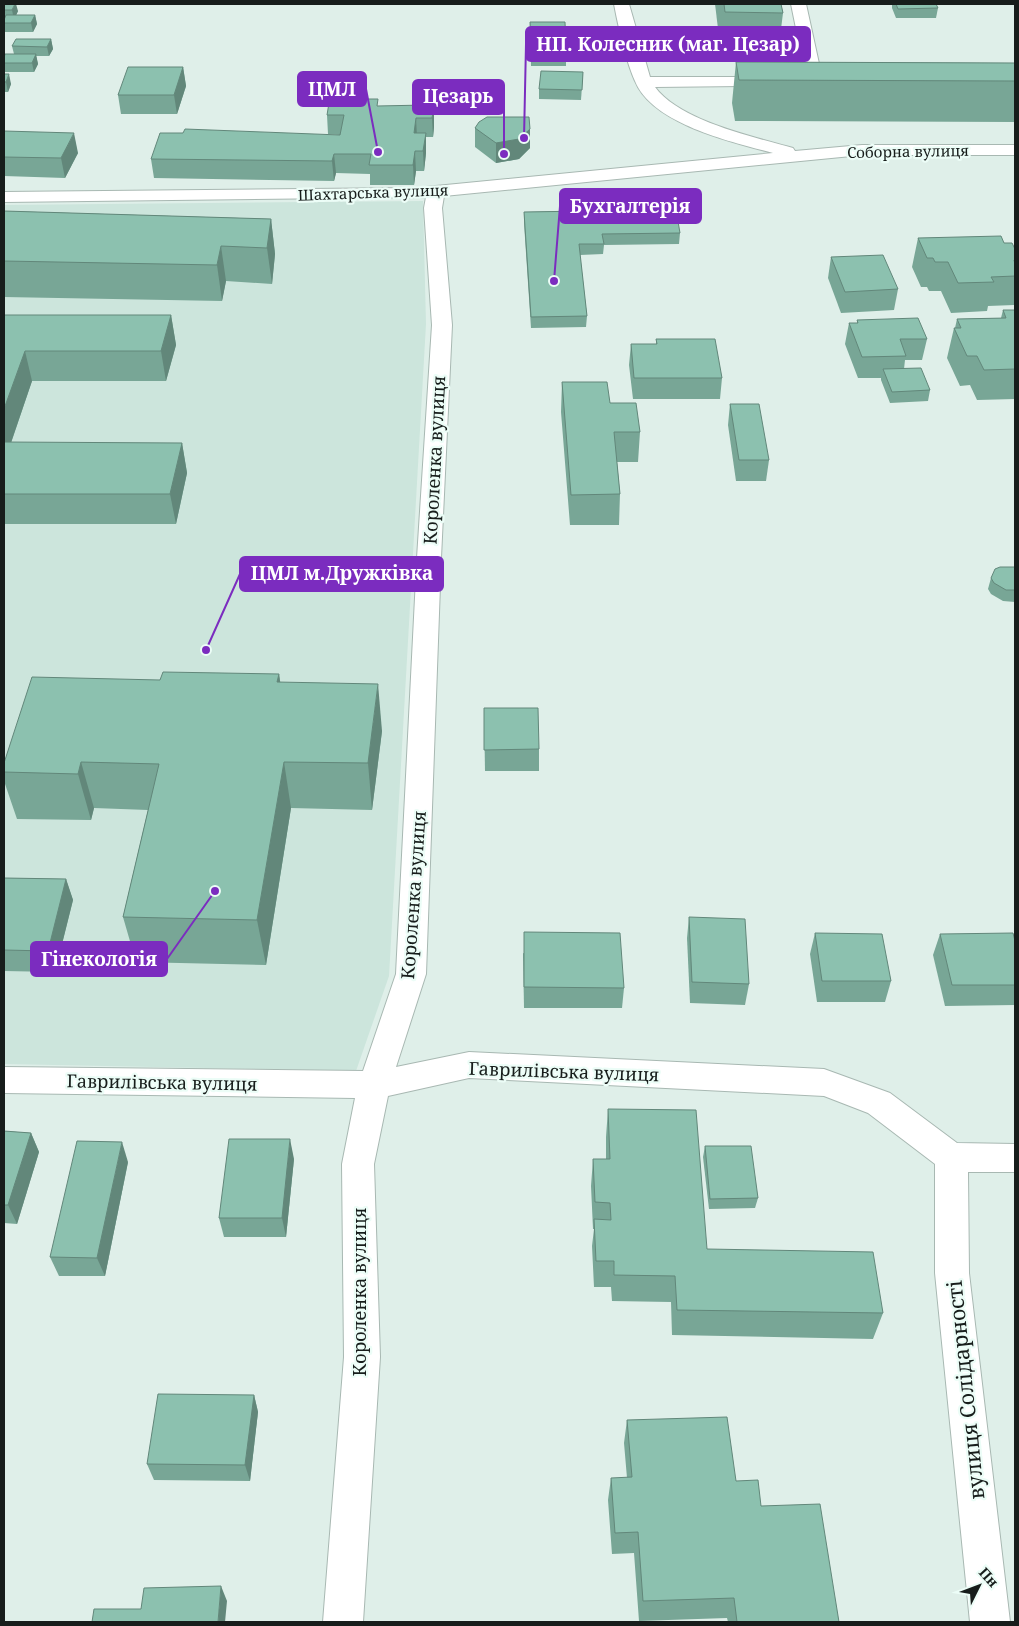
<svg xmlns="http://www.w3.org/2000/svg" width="1019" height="1626" viewBox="0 0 1019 1626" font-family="'Noto Serif',serif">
	<rect width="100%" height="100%" fill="#dfefe9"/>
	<path fill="#cce5dc" d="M423 201 426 324 389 976 356 1071 4 1064V205Z"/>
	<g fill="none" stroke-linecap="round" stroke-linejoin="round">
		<defs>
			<path id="minor" d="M614 4H629L650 77H806L791 4H806L823 82 821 85 655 87C680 121 754 137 793 148L795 151 862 145H1015V155H862L444 196 442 208 452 325 441 558 426 974 396 1067 469 1052 824 1069 890 1093 957 1143 1015 1144V1172H968L969 1273 1010 1622H970L935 1273V1164L868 1113 824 1096 469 1078 388 1096 374 1164 380 1357 363 1622H323L344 1357 342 1164 355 1098 4 1093V1067L363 1071 396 974 417 558 432 325 424 208 426 197 4 202V192L415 188 773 153C732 142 652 124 635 81 626 61 618 25 614 4Z"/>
		</defs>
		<use href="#minor" stroke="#a8b8b2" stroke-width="2"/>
		<use href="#minor" fill="#fff" fill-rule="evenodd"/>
	</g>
	<g fill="#78a696">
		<path d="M4 4 18 11 16 15H35L37 24 33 32H4Z"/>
		<path d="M715 4H781L783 13 778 53H721Z"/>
		<path d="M892 4H936L938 8 936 18H896L892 8Z"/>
		<path d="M530 22 566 47V66H531Z"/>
		<path d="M51 39 53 49 49 56H36L38 64 34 72H4V58L14 54 12 46Z"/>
		<path d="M736 62 1015 63V122L735 121 732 103Z"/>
		<path d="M183 67 186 86 177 114H121L118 95Z"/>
		<path d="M583 72 581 100 539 99V89Z"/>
		<path d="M4 74 11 84 8 92H4Z"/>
		<path d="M379 106 434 107V127L433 137H426V153L424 171H416L414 185H370V174L336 173 334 181 154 178 151 159 340 135 328 134 327 115Z"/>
		<path d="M475 128 530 148 519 159 496 163 475 147Z"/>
		<path d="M4 131 78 153 65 178 4 176Z"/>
		<path d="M585 205 680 233 679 244 604 245 603 254 580 255 587 316 586 327 531 328 524 223V212L585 211Z"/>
		<path d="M4 211 271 219 275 254 272 284 226 281 222 301 4 297Z"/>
		<path d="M918 238 1015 249V299L1014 305 988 306 987 311 951 313 941 291H929L927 287H921L912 267Z"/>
		<path d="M831 257 898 289 894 310 841 313 828 278Z"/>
		<path d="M1003 310H1015V399L977 400 970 385 960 386 947 358 954 328H955L957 319 1001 318Z"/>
		<path d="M4 315H171L176 345 166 381H32L11 443H182L187 473 176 524H4Z"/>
		<path d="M857 320 927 339 922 360H905L904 369 930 390 928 401 890 403 881 380V378H858L845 344 849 323H857Z"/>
		<path d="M656 339 722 378 720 399H633L629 365 631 344H656Z"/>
		<path d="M562 382 610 403 640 432 638 462H617L620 494 619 525H570L561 412Z"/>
		<path d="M730 404 769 460 766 481H736L728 425Z"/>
		<path d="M1015 567V602L1003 601 991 594 988 589 991 578Z"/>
		<path d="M279 674 280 682 382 731 372 810 291 808 266 965 136 962 123 917 148 810 94 808 91 820 17 819 4 781V763L160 680Z"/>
		<path d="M484 708 539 749V771H485Z"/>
		<path d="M4 878 66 879 73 900 55 972 4 971Z"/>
		<path d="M689 917 749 984 745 1005 690 1003 687 938Z"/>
		<path d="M815 933 891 981 885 1002H817L810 954Z"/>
		<path d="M940 934 1015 941V1005L945 1006 933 955Z"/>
		<path d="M523 953 624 988 622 1008H524Z"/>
		<path d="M608 1109 707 1249 883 1313 873 1339 672 1335 671 1302 612 1301 611 1287H594L592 1246 594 1229H593L591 1186 593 1159H606V1137Z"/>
		<path d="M4 1131 31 1133 39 1152 17 1224 4 1223Z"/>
		<path d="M705 1146 758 1198 755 1208 709 1209 703 1157Z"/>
		<path d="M294 1159 286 1237H224L219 1218Z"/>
		<path d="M128 1162 105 1276H59L50 1257Z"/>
		<path d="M254 1395 258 1412 250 1481 154 1480 147 1464Z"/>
		<path d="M627 1420 736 1481 761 1506 839 1622H728L727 1618 639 1621 634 1553 612 1554 608 1500 611 1478H627L624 1443Z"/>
	</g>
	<g fill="#62877a">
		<path d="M15 4H16L18 11 14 20 12 10Z"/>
		<path d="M35 15 37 24 33 32 31 23Z"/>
		<path d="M51 39 53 49 49 56 47 47Z"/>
		<path d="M36 54 38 64 34 72 32 63Z"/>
		<path d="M183 67 186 86 177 114 174 95Z"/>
		<path d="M9 74 11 84 8 92 6 82Z"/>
		<path d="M434 107V127L433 137 432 118Z"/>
		<path d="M416 118 417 137 415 152 416 171 414 185 413 165 414 133Z"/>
		<path d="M530 129V148L519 159 496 163V143Z"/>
		<path d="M74 133 78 153 65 178 61 158Z"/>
		<path d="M426 133V153L424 171 423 151Z"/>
		<path d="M334 154 336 173 334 181 332 161Z"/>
		<path d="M271 219 275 254 272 284 267 248Z"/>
		<path d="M221 246 226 281 222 301 217 265Z"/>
		<path d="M171 315 176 345 166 381 161 351Z"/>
		<path d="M25 351 32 381 4 463V409Z"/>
		<path d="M182 443 187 473 176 524 170 494Z"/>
		<path d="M279 674 286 721 277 682Z"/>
		<path d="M378 684 382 731 372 810 368 763Z"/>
		<path d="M81 762 94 808 91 820 78 774Z"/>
		<path d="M284 762 291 808 266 965 257 920Z"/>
		<path d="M66 879 73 900 55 972 48 951Z"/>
		<path d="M31 1133 39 1152 17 1224 8 1205Z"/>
		<path d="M290 1139 294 1159 286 1237 282 1218Z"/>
		<path d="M122 1142 128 1162 105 1276 97 1258Z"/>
		<path d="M254 1395 258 1412 250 1481 245 1465Z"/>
		<path d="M221 1586 227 1601 225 1622H218Z"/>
	</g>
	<g fill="#8cc1af" stroke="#62877a">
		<path d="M4 4H15L12 10H4Z"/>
		<path d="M724 4H781L783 13 725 12Z"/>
		<path d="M896 4H936L938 8 898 9Z"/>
		<path d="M6 15H35L31 23H4V20Z"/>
		<path d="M530 22H565L566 47H531Z"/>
		<path d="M16 39H51L47 47 12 46Z"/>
		<path d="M5 54H36L32 63H4V58Z"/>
		<path d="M736 62 1015 63V81L739 80Z"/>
		<path d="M128 67H183L174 95H118Z"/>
		<path d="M541 71 583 72 582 90 539 89Z"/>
		<path d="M4 74H9L6 82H4Z"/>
		<path d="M341 99H378L377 106 426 105V107H434L432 118H416L414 133H426L423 151H415L413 165H369L371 154H334L332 161 151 159 160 133H183L185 129 340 135 344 115H327L329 103H340Z"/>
		<path d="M487 117H529L530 129 519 139 496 143 475 128 479 122Z"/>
		<path d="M4 131 74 133 61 158 4 157Z"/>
		<path d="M585 205H602L603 211 676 210 680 233 602 234 604 244H579L587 316 531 317 524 212 586 211Z"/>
		<path d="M4 211 271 219 267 248 221 246 217 265 4 261Z"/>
		<path d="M1001 236 1004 243H1012L1015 249V260H1014L1015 264V276L991 277 994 282 958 283 948 262H935L933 258H927L918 238Z"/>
		<path d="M883 255 898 289 845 292 831 257Z"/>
		<path d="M1003 310H1015V369L984 370 977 356H967L954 328H961L957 319 1006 318Z"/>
		<path d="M4 315H171L161 351H25L4 409Z"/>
		<path d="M918 318 927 339H900L906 356 862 357 849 323H858L857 320Z"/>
		<path d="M656 339H715L722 378H634L631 344H657Z"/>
		<path d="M921 368 930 390 892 392 883 369Z"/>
		<path d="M562 382H607L610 403H636L640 432H614L620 494 571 495Z"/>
		<path d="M730 404H759L769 460H739Z"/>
		<path d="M4 442 182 443 170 494H4Z"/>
		<path d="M1000 567H1015V590H1006L994 583 991 578 995 569Z"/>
		<path d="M163 672 279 674 277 682 378 684 368 763 284 762 257 920 123 917 159 764 81 762 78 774 4 772V763L32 677 160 680Z"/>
		<path d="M484 708H538L539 749 484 750Z"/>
		<path d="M4 878 66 879 48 951 4 950Z"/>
		<path d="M689 917 745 919 749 984 692 982Z"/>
		<path d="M524 932 620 933 624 988 524 987Z"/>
		<path d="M815 933 882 934 891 981H822Z"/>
		<path d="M1013 933 1015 941V985H952L940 934Z"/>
		<path d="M608 1109 696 1110 707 1249 873 1252 883 1313 677 1310 675 1276 614 1275V1261H596L594 1219 611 1220 610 1203 595 1202 593 1159H610Z"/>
		<path d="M4 1131 31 1133 8 1205H4Z"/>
		<path d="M229 1139H290L282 1218H219Z"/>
		<path d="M77 1141 122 1142 97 1258 50 1257Z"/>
		<path d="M705 1146H751L758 1198 710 1199Z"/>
		<path d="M158 1394 254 1395 245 1465 147 1464Z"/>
		<path d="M727 1417 736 1481 758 1480 761 1506 820 1504 839 1622H737L734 1598 643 1601 638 1532 615 1533 611 1478 632 1477 627 1420Z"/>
		<path d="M221 1586 218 1622H92L94 1609H141L144 1588Z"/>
	</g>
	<g text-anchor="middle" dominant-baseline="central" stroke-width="4.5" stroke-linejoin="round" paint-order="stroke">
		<g font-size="15" fill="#171d1b" stroke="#ecfdf7">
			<text transform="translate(908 151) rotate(-1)">Соборна вулиця</text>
			<text transform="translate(373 192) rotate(-2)">Шахтарська вулиця</text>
		</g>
		<g font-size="18" fill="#171d1b" stroke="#ecfdf7">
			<text transform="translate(434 460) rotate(-87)">Короленка вулиця</text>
			<text transform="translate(413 895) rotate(-86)">Короленка вулиця</text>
			<text transform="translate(564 1071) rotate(2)">Гаврилівська вулиця</text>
			<text transform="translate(162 1082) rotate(1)">Гаврилівська вулиця</text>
			<text transform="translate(359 1292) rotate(-90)">Короленка вулиця</text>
		</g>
		<g font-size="21" fill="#171d1b" stroke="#ecfdf7">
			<text transform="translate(965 1390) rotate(-96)">вулиця Солідарності</text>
		</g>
	</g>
	<path fill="none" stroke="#7b2cbf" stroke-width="2" d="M524 138L526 44M378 152L366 89M504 154L504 97M554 281L560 206M206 650L240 574M215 891L167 959"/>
	<g fill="#7b2cbf" stroke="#ecfdf7" stroke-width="2">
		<circle cx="524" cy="138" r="5"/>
		<circle cx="378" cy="152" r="5"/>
		<circle cx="504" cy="154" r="5"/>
		<circle cx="554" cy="281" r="5"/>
		<circle cx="206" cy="650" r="5"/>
		<circle cx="215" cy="891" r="5"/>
	</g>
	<g fill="#7b2cbf" stroke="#7b2cbf" stroke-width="2">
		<rect x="526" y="27" width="284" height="34" rx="5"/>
		<rect x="298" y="72" width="68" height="34" rx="5"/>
		<rect x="413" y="80" width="91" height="34" rx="5"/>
		<rect x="560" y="189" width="141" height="34" rx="5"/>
		<rect x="240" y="557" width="203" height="34" rx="5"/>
		<rect x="31" y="942" width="136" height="34" rx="5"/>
	</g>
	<g font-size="19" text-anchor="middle" font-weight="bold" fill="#fff">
		<text x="668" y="51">НП. Колесник (маг. Цезар)</text>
		<text x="332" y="96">ЦМЛ</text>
		<text x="458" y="103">Цезарь</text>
		<text x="630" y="213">Бухгалтерія</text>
		<text x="342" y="580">ЦМЛ м.Дружківка</text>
		<text x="99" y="966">Гінекологія</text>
	</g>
	<rect width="1019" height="1626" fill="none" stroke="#171d1b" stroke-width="10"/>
	<g transform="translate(979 1586) rotate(48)" stroke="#ecfdf7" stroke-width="4" paint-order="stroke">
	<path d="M0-4L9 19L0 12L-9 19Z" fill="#171d1b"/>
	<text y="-8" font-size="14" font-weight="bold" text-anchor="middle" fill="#171d1b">Пн</text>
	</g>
</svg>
